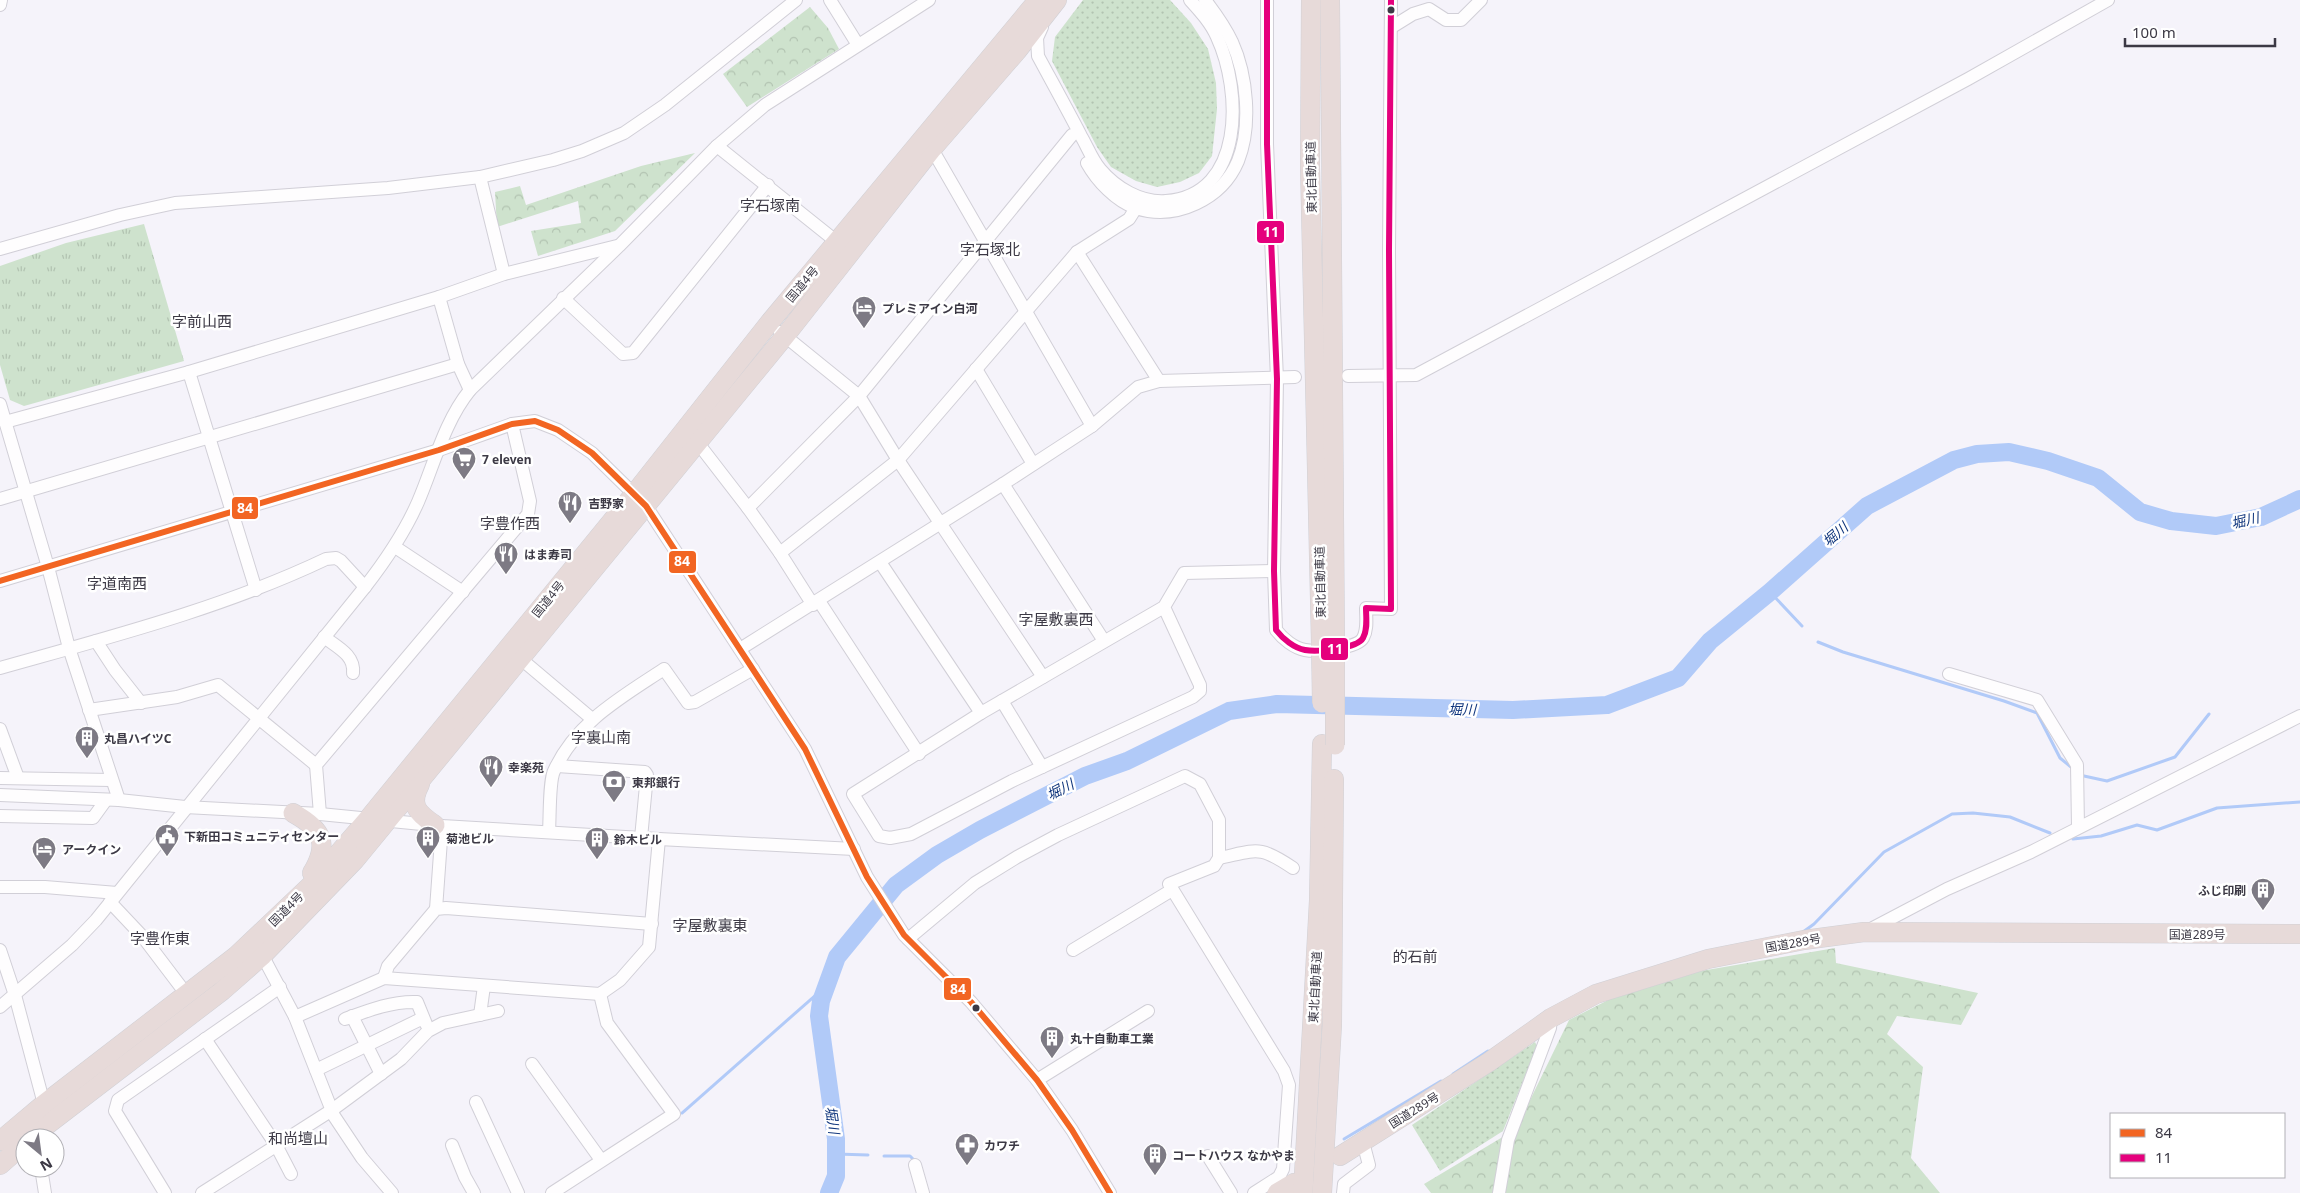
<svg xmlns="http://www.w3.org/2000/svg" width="2300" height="1193" viewBox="0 0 2300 1193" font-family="'Noto Sans','Noto Sans JP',sans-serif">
	<defs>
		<pattern id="grass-dots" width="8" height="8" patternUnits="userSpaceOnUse" patternTransform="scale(1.25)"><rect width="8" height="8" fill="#cee2cd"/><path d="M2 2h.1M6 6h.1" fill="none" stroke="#b2c3b1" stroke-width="1.8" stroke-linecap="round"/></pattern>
		<pattern id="forest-crowns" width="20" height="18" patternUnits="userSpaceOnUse" patternTransform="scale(1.25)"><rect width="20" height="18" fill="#cee2cd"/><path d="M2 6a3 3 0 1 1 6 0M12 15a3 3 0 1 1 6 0" fill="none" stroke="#b2c3b1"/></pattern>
		<pattern id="park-tufts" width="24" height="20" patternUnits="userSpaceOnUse" patternTransform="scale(1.25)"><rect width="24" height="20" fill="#cee2cd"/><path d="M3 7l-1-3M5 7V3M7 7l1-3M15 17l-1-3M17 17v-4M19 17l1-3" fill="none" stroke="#b2c3b1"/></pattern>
	</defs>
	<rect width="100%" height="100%" fill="#f5f3fa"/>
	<g fill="url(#grass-dots)">
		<path d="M1083 0H1170L1191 23 1208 49 1216 83 1217 109 1212 156 1199 173 1180 182 1157 187 1136 181 1111 167 1097 147 1052 61 1055 37Z"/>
		<path d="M1535 1042 1537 1046 1503 1131 1440 1171 1412 1125Z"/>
	</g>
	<g fill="url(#forest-crowns)">
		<path d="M810 7 828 28 839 49 747 107 723 74Z"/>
		<path d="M695 153 615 231 538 256 531 231 581 223 578 201 497 227 495 192 520 186 526 205 641 166Z"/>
		<path d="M1835 948 1836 963 1978 993 1961 1025 1897 1016 1887 1034 1923 1067 1911 1158 1940 1193H1431L1424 1184 1516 1129 1569 1020 1612 998 1695 972Z"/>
	</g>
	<path fill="url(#park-tufts)" d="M144 224 184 361 24 406 10 400 0 365V266L66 243Z"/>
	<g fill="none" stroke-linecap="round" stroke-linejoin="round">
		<g stroke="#b1caf8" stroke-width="3">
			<path d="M1770 592 1802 626"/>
			<path d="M1818 642 1843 652 2004 701 2037 713 2060 758 2071 767"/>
			<path d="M2084 776 2107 781 2175 757 2209 714"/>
			<path d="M2073 839 2101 836 2137 825 2157 830 2217 808 2300 802"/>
			<path d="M1803 932 1814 924 1884 852 1952 814 1973 813 2010 817 2050 833"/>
			<path d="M1453 1074 1488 1051"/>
			<path d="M682 1113 826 986"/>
			<path d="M1344 1139 1441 1081"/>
			<path d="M836 1154 868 1155"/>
			<path d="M884 1156H910L915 1161"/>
		</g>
		<path stroke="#b1caf8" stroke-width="18" d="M829 1193 836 1176V1139L819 1016 821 1001 837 957 896 885 937 855 980 830 1085 776 1127 761 1229 711 1277 704 1513 710 1607 705 1678 678 1710 641 1770 592 1867 506 1954 460 1977 454 2009 452 2048 461 2098 478 2140 512 2171 521 2216 526 2261 517 2300 499"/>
		<defs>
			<g id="minor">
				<path d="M830 0 858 45"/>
				<path d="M1267 0V144L1277 379 1274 571 1276 630C1283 639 1294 648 1305 650 1316 652 1357 649 1363 638 1368 629 1366 618 1366 608L1391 609 1389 250 1391 0"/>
				<path d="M0 5 1 0"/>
				<path d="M1042 27 1037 38 1038 56C1052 82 1067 109 1081 136 1087 146 1092 160 1100 169 1116 188 1141 203 1166 201 1245 195 1242 91 1217 37 1211 23 1200 11 1190 0"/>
				<path d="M1392 27 1413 14 1429 9 1446 20H1461L1481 0"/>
				<path d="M717 146 837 242"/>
				<path d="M932 149 1092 426"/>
				<path d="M1087 163C1097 181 1116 201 1136 208 1176 221 1222 199 1238 161 1252 126 1247 75 1232 42 1225 27 1215 13 1205 0"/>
				<path d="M480 177 504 274"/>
				<path d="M0 249 120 215 175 203 388 188 480 177 553 160 582 151 624 133 665 105 796 0"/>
				<path d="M1077 252 1159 381"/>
				<path d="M439 297 458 364 470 390"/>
				<path d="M563 298 623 354 633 353 768 185"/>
				<path d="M780 332 859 396 898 460 1043 677"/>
				<path d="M976 369 1033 464"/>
				<path d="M189 372 256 590"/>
				<path d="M1348 376 1416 375 1968 79 2108 0"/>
				<path d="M0 404 48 567 69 648 119 800"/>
				<path d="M5 422 189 372 439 297 504 274 617 246"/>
				<path d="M694 438 748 508 780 553 813 605"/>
				<path d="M1003 484 1104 641"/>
				<path d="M0 499 458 364"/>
				<path d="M748 508 859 396 1072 135"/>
				<path d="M395 547 463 592"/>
				<path d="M780 553 898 460 1077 252 1129 219 1136 208"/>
				<path d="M880 562 981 713"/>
				<path d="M0 581 439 450 512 424 535 421 558 430 592 453 646 506 805 749 867 877 904 935 971 1002 1037 1080 1072 1130 1110 1193"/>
				<path d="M819 601 919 754"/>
				<path d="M1164 607 1200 685V691L1193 697 1012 781 911 834 890 838 879 836 853 794 981 713 1164 607 1184 573 1274 571"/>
				<path d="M324 637C337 647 355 655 353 673"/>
				<path d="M96 641 115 670 141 703"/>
				<path d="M740 649 1003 484 1092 426 1138 387 1159 381 1295 377"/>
				<path d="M521 659 591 718"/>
				<path d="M0 668C110 637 223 608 326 559L336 558 341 561 365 587"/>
				<path d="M1949 674 2037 700 2077 765 2078 827"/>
				<path d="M1002 701 1042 767"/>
				<path d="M89 710 177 697 218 685 316 765"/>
				<path d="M0 729 18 778"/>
				<path d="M557 766 645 772 647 775 641 838"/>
				<path d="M0 778 111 780"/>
				<path d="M0 795 119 800 185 807 320 814 442 826 659 839 854 849"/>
				<path d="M320 814 316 765 528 514 530 501 512 424"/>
				<path d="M0 816 93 818 106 800"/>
				<path d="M549 831C550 818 549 781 554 771 576 722 622 697 664 669L688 703 695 702 753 669"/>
				<path d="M1219 858C1258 850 1259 845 1293 868"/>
				<path d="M0 887H45L117 893"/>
				<path d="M110 902 143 937 187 995"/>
				<path d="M436 909 442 826"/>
				<path d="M1869 930 1947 889 2031 852 2300 716"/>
				<path d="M908 939 975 883 1017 857 1058 835 1185 776 1200 784 1219 820V858L1214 866 1169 884 1284 1071 1289 1085 1283 1169 1279 1177 1254 1193"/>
				<path d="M259 949 295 1017 334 1116 362 1158 392 1193"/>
				<path d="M0 950 15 995 44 1104"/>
				<path d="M1073 950 1172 890"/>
				<path d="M384 978 388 966 436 909 446 908 652 924"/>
				<path d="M0 1007 72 945 96 920 365 587C386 560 404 534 418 502 434 465 444 422 470 390L619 246 717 146 765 105 929 0"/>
				<path d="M480 1015 484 986"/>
				<path d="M352 1016 381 1074"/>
				<path d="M295 1017 384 978 600 994 620 980 649 947 659 839"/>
				<path d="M345 1019C369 1010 392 1001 417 1002L426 1024"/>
				<path d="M205 1039 276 1145 291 1174"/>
				<path d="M532 1064 601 1160"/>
				<path d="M316 1070 423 1018"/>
				<path d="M1037 1080 1148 1011"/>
				<path d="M476 1102 518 1193"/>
				<path d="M452 1145 465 1177 474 1193"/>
				<path d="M1208 1156 1231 1193"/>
				<path d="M915 1165 923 1193"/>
				<path d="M41 1168 45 1193"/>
				<path d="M165 1193 115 1111 118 1100 280 987"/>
				<path d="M202 1193 332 1110 401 1059 428 1031 443 1023 498 1011"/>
				<path d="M552 1193 674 1114 607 1023 600 994"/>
				<path d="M1343 1193 1344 1184 1369 1165 1363 1142"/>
				<path d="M1499 1193 1508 1140 1550 1028 1551 1018"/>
			</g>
			<g id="highway">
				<path d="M1311 0 1310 167 1321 644"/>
				<path d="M1330 0 1335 644"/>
				<path d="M420 784C409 805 417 813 435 825"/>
				<path d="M293 813C322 829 330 843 312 873"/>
				<path d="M30 1138 222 991 263 955 355 860 785 336 932 149 1017 51 1057 0"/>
				<path d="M0 1141 44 1104 236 956 311 885 368 819 634 494 770 322 1038 0"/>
				<path d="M1340 1156 1489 1062 1551 1018 1596 994 1708 959 1804 940 1864 932 2300 934"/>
				<path d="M0 1165 25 1143"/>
				<path d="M1277 1193 1294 1183"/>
				<path d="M1303 1193 1319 900 1322 744"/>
				<path d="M1322 1193 1332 1025 1334 779"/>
			</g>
		</defs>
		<use href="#minor" stroke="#d1cfd7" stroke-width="14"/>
		<use href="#highway" stroke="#d0d0d5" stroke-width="20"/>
		<use href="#minor" stroke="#fefdfe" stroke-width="12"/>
		<use href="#highway" stroke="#e7dad9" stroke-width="19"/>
		<defs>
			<g id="highway-bridge">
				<path d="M1321 644 1322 703"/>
				<path d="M1335 745V644"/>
			</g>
		</defs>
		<use href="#highway-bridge" stroke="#d0d0d5" stroke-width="20" stroke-linecap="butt"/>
		<use href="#highway-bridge" stroke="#e7dad9" stroke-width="19"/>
		<defs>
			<path id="bus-1" d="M0 581 439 450 512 424 535 421 558 430 592 453 646 506 805 749 867 877 904 935 971 1002 1037 1080 1072 1130 1110 1193"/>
			<path id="bus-2" d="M1267 0V144L1277 379 1274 571 1276 630C1283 639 1294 648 1305 650 1316 652 1357 649 1363 638 1368 629 1366 618 1366 608L1391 609 1389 250 1391 0"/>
		</defs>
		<use href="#bus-1" stroke="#fff" stroke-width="10"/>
		<use href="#bus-2" stroke="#fff" stroke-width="10"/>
		<use href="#bus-1" stroke="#f26522" stroke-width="6"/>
		<use href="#bus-2" stroke="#e5007d" stroke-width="6"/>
	</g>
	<defs>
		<symbol id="hotel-pin" viewBox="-11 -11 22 30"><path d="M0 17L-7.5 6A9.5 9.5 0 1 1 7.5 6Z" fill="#7d7a84" stroke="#fff"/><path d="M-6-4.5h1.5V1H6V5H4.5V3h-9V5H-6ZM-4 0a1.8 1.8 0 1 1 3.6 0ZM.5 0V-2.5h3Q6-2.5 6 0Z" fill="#fff"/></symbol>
		<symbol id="supermarket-pin" viewBox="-11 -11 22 30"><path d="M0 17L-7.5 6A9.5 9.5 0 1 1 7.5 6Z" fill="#7d7a84" stroke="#fff"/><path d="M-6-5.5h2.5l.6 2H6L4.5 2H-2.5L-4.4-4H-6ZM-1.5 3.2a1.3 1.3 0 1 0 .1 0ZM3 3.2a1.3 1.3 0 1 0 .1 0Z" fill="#fff"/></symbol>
		<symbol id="restaurant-pin" viewBox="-11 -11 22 30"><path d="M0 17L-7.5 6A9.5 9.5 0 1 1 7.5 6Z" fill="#7d7a84" stroke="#fff"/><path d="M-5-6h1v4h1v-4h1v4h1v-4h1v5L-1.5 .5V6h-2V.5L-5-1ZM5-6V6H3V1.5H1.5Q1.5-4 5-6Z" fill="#fff"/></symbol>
		<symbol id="building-pin" viewBox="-11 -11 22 30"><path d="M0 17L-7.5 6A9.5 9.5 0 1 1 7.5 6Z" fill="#7d7a84" stroke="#fff"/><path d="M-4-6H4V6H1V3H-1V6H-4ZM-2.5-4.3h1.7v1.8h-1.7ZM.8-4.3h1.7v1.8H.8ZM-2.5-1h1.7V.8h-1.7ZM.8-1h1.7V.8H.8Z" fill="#fff"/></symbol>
		<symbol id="bank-pin" viewBox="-11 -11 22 30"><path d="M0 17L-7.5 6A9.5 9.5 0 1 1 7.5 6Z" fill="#7d7a84" stroke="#fff"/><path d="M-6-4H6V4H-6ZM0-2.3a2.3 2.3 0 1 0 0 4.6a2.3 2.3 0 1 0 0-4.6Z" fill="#fff"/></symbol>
		<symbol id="civic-pin" viewBox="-11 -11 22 30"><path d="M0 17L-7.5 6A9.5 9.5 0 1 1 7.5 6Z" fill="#7d7a84" stroke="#fff"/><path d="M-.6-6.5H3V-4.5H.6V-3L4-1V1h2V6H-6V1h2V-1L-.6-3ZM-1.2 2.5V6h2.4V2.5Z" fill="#fff"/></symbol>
		<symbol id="pharmacy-pin" viewBox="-11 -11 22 30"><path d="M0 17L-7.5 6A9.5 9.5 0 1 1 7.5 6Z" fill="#7d7a84" stroke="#fff"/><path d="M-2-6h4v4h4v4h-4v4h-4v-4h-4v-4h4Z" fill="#fff"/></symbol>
	</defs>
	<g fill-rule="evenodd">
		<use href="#hotel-pin" x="850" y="294" width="28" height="38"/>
		<use href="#supermarket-pin" x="450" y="445" width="28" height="38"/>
		<use href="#restaurant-pin" x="556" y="489" width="28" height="38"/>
		<use href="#restaurant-pin" x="492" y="540" width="28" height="38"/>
		<use href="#building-pin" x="73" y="724" width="28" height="38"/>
		<use href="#restaurant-pin" x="477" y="753" width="28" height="38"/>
		<use href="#bank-pin" x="600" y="768" width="28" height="38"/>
		<use href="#civic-pin" x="153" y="822" width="28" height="38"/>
		<use href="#building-pin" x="414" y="824" width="28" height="38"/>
		<use href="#building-pin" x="583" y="825" width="28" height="38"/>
		<use href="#hotel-pin" x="30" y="835" width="28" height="38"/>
		<use href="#building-pin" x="2249" y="876" width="28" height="38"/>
		<use href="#building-pin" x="1038" y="1024" width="28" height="38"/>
		<use href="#pharmacy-pin" x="953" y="1131" width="28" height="38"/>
		<use href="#building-pin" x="1141" y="1141" width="28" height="38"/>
	</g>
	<g fill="#3c3945" stroke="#fff" stroke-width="2">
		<circle cx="1391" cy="10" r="4.5"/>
		<circle cx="976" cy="1008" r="4.5"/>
	</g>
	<g text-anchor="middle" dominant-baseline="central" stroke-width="5" stroke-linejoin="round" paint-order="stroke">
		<g font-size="12" fill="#3c3945" stroke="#fff">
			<text transform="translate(1311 177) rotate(-91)">東北自動車道</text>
			<text transform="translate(802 284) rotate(-50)">国道4号</text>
			<text transform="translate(1320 582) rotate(-91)">東北自動車道</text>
			<text transform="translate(548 599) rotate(-51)">国道4号</text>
			<text transform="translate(286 909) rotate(-45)">国道4号</text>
			<text x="2197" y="934">国道289号</text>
			<text transform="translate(1793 943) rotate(-10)">国道289号</text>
			<text transform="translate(1315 987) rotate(-87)">東北自動車道</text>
			<text transform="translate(1414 1110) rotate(-32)">国道289号</text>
		</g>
		<g font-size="12" font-weight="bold" fill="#3c3945" stroke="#fff" text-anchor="start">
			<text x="882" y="308">プレミアイン白河</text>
			<text x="482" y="459">7 eleven</text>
			<text x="588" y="503">吉野家</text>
			<text x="524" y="554">はま寿司</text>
			<text x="104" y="738">丸昌ハイツC</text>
			<text x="508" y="767">幸楽苑</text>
			<text x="632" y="782">東邦銀行</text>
			<text x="184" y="836">下新田コミュニティセンター</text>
			<text x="446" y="838">菊池ビル</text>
			<text x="614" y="839">鈴木ビル</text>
			<text x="62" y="849">アークイン</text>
			<text x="2246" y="890" text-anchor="end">ふじ印刷</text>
			<text x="1070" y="1038">丸十自動車工業</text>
			<text x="984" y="1145">カワチ</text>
			<text x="1172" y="1155">コートハウス なかやま</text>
		</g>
		<g font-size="14" font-style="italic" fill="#10367d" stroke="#fff">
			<text transform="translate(2245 520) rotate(-13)">堀川</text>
			<text transform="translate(1835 534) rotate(-41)">堀川</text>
			<text transform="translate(1462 709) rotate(1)">堀川</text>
			<text transform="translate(1060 789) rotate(-27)">堀川</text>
			<text transform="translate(833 1120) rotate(82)">堀川</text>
		</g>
		<g font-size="15" fill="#3c3945" stroke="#fff">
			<text x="770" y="205">字石塚南</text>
			<text x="990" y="249">字石塚北</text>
			<text x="202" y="321">字前山西</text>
			<text x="510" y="523">字豊作西</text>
			<text x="117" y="583">字道南西</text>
			<text x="1056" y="619">字屋敷裏西</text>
			<text x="601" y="737">字裏山南</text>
			<text x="710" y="925">字屋敷裏東</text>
			<text x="160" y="938">字豊作東</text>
			<text x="1415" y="956">的石前</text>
			<text x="298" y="1138">和尚壇山</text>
		</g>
	</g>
	<g stroke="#fff" stroke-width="2">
		<rect x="1256" y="220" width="29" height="24" rx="5" fill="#e5007d"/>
		<rect x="231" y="496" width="28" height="24" rx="5" fill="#f26522"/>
		<rect x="668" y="550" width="29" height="24" rx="5" fill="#f26522"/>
		<rect x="1320" y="637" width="29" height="24" rx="5" fill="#e5007d"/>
		<rect x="943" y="977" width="29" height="24" rx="5" fill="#f26522"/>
	</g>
	<g font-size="14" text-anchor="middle" font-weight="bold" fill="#fff">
		<text x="1271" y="237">11</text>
		<text x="245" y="513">84</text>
		<text x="682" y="566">84</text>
		<text x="1335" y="654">11</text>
		<text x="958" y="994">84</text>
	</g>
	<rect x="2110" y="1113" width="175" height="65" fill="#ffffff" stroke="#b1b0b5"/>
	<rect x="2120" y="1129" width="25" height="8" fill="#f26522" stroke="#b1b0b5"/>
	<text x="2155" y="1138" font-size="15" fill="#3c3945">84</text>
	<rect x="2120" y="1154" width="25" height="8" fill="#e5007d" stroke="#b1b0b5"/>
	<text x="2155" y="1163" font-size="15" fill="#3c3945">11</text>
	<g transform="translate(40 1153) rotate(151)"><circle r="24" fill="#ffffff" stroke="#b1b0b5"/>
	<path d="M0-4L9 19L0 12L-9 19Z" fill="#7d7a84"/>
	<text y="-8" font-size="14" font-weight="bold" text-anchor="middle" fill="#3c3945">N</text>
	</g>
	<path d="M2125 38v8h150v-8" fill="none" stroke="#3c3945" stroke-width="2.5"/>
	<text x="2132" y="38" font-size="15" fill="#3c3945" stroke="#ffffff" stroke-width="4" paint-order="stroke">100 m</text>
</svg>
